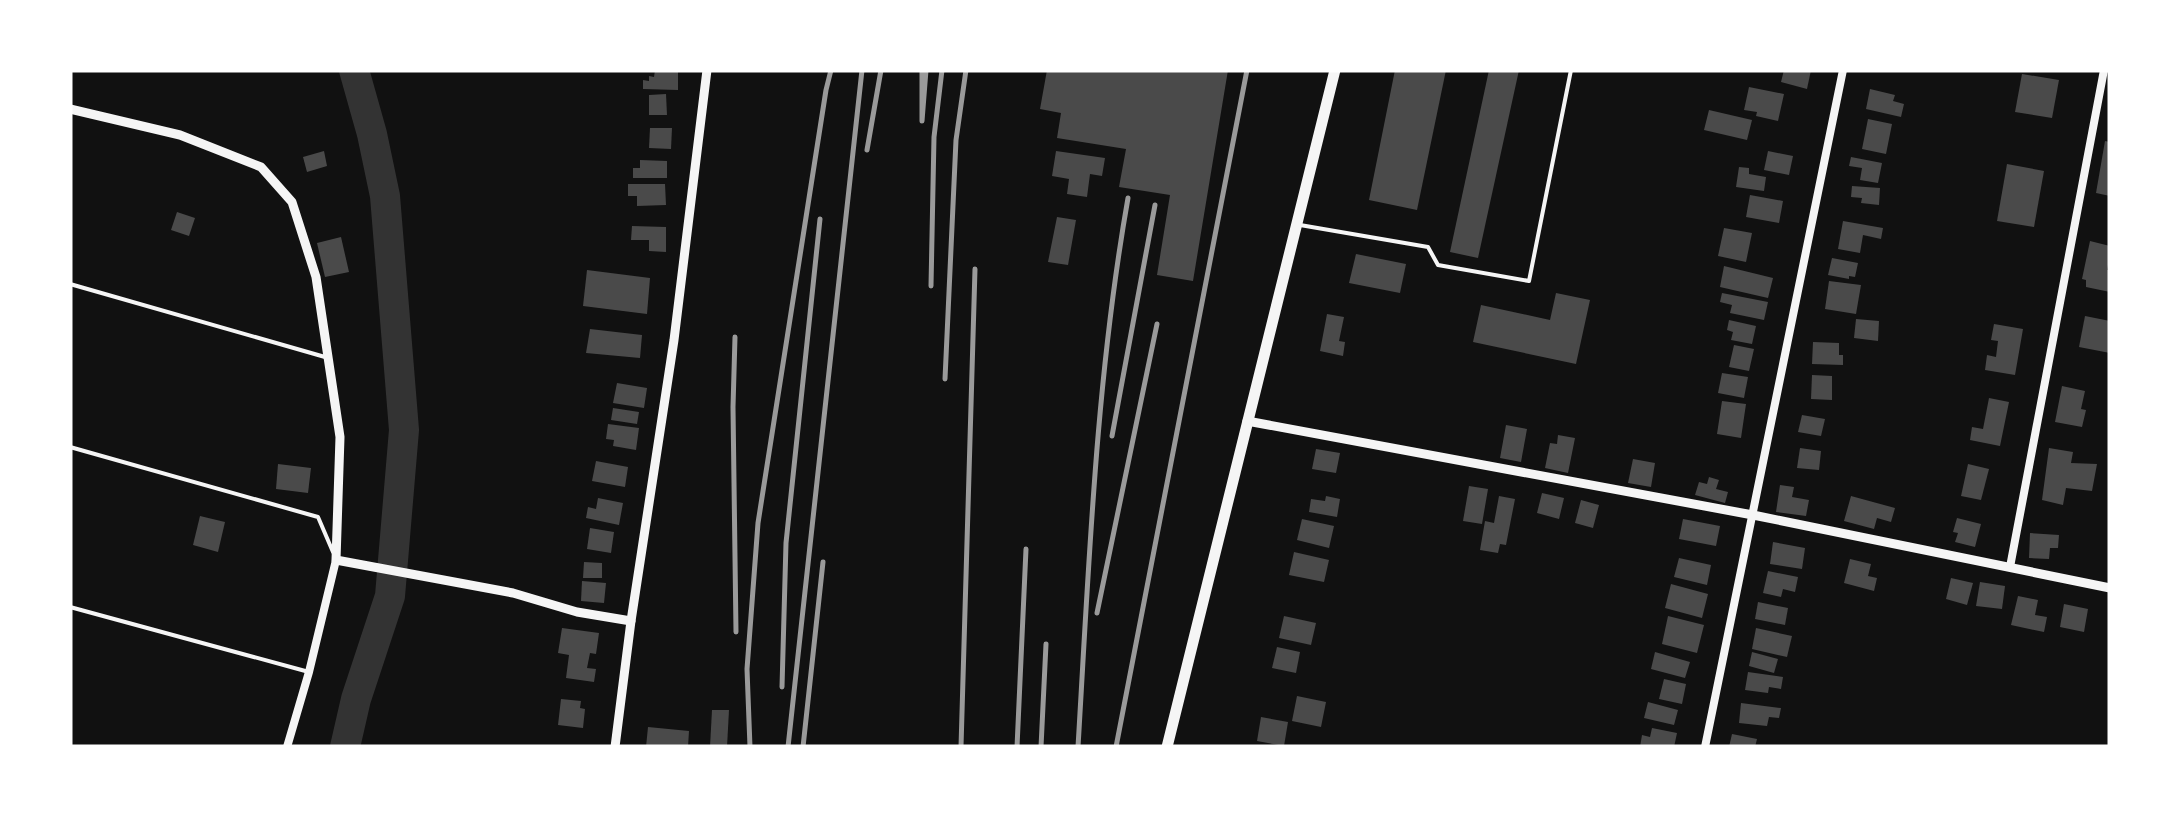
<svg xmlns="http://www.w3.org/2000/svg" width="2180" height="817" viewBox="0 0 2180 817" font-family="'Fira Sans',sans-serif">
	<rect width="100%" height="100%" fill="#111"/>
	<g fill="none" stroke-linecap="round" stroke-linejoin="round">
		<path stroke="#333" stroke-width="30" d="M345 747 356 699 390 596 404 430 385 196 372 134 354 70"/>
	</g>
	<g fill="#4a4a4a">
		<path d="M655 70H678V90L643 89V80L649 81V76L654 77Z"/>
		<path d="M1047 70H1228L1193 281 1157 275 1170 195 1119 187 1126 149 1057 138 1061 113 1040 109Z"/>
		<path d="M1395 70H1446L1417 210 1369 200Z"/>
		<path d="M1489 70H1519L1478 258 1450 252Z"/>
		<path d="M1784 70H1811L1807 89 1781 82Z"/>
		<path d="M2022 74 2059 80 2052 118 2015 112Z"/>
		<path d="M1749 87 1784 94 1778 121 1756 116 1757 112 1744 110Z"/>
		<path d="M1870 89 1895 95 1893 101 1904 104 1901 117 1866 109Z"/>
		<path d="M666 94 667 115H649V95Z"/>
		<path d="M1709 110 1752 120 1747 140 1704 130Z"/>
		<path d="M1868 119 1892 124 1886 154 1862 149Z"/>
		<path d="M650 128H672L671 149 649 148Z"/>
		<path d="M2105 141 2110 142V196L2096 193Z"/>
		<path d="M324 151 327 166 307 172 303 157Z"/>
		<path d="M1056 151 1105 158 1102 176 1090 174 1087 197 1067 194 1069 179 1052 176Z"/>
		<path d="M1768 151 1793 156 1789 175 1764 170Z"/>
		<path d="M1851 157 1882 163 1878 183 1860 180 1862 168 1849 166Z"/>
		<path d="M640 160 667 161V178H633V168H640Z"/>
		<path d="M2007 164 2044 171 2034 227 1997 221Z"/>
		<path d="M1739 167 1749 168V174L1766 177 1764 191 1736 187Z"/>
		<path d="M628 184H665L666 205 637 206V196H628Z"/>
		<path d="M1852 186 1880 188 1879 205 1861 203 1862 198 1851 197Z"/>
		<path d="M1750 195 1783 201 1779 223 1746 217Z"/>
		<path d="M177 212 195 218 189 236 171 230Z"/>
		<path d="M1057 217 1076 220 1068 265 1048 262Z"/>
		<path d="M1843 221 1883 228 1881 239 1863 235 1860 253 1838 249Z"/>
		<path d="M632 226 666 227V252L649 251V240H631Z"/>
		<path d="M1724 228 1752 233 1746 262 1718 256Z"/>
		<path d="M341 237 349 272 325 277 317 243Z"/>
		<path d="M2090 241 2110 246V265H2108L2107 270H2110V292L2086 287V280L2082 279Z"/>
		<path d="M1356 254 1406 264 1400 293 1349 283Z"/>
		<path d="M1832 258 1858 263 1855 277 1849 276V279L1828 275Z"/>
		<path d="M1724 266 1773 278 1768 298 1720 287Z"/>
		<path d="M587 270 650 278 647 314 583 306Z"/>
		<path d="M1829 281 1861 285 1856 314 1825 309Z"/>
		<path d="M1556 293 1590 300 1576 364 1473 342 1481 305 1550 320Z"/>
		<path d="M1722 293 1768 302 1764 320 1730 313 1732 305 1720 302Z"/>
		<path d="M1327 314 1344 317 1339 341 1345 342 1343 356 1320 351Z"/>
		<path d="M2085 316 2110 321V353L2079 347Z"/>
		<path d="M1856 319 1879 321 1878 341 1854 338Z"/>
		<path d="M1729 320 1756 326 1752 344 1731 340 1733 332 1727 330Z"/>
		<path d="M1994 324 2023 329 2015 375 1985 370 1987 355 1996 357 1998 341 1991 340Z"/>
		<path d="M590 329 642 335 640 358 586 353Z"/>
		<path d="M1813 342 1839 343V355H1843V365L1812 364Z"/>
		<path d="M1734 345 1754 349 1749 371 1729 367Z"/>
		<path d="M1722 373 1748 377 1744 398 1718 393Z"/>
		<path d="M1812 375 1832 376V400L1811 399Z"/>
		<path d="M617 383 647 388 644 408 613 403Z"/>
		<path d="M2062 386 2085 391 2081 409 2086 410 2082 427 2055 422Z"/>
		<path d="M1989 398 2009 402 2000 446 1970 440 1972 427 1983 429Z"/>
		<path d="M1722 401 1746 404 1741 438 1717 434Z"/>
		<path d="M613 408 639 412 637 424 611 420Z"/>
		<path d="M1802 415 1825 419 1821 436 1798 432Z"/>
		<path d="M608 424 639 428 636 450 613 446 614 440 606 439Z"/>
		<path d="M1506 425 1527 429 1521 462 1500 458Z"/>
		<path d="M1558 435 1575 438 1568 473 1545 468 1550 443 1557 444Z"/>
		<path d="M1800 448 1821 451 1819 470 1797 468Z"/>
		<path d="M2049 448 2073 452 2071 463 2097 464 2092 491 2066 488 2063 505 2042 500Z"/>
		<path d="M1316 449 1340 453 1336 473 1312 469Z"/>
		<path d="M1633 459 1655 463 1651 487 1628 483Z"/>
		<path d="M596 461 628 467 625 487 592 481Z"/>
		<path d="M278 464 311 468 308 493 276 489Z"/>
		<path d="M1968 464 1989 469 1981 500 1961 496Z"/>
		<path d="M1709 477 1719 480 1716 489 1728 492 1725 503 1695 495 1699 482 1707 484Z"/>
		<path d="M1780 485 1794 487 1792 497 1809 500 1806 516 1776 512Z"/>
		<path d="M1469 486 1488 489 1482 524 1463 521Z"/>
		<path d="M1542 493 1564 498 1559 519 1537 513Z"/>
		<path d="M1326 496 1340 499 1337 517 1309 512 1311 499 1325 501Z"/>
		<path d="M1499 496 1515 499 1506 545 1500 544 1498 553 1480 550 1485 521 1494 523Z"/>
		<path d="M1851 496 1895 508 1891 522 1877 518 1874 529 1844 521Z"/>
		<path d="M598 498 623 503 619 525 586 518 588 507 596 509Z"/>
		<path d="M1581 500 1599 505 1593 528 1575 523Z"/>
		<path d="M200 516 225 522 218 552 193 545Z"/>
		<path d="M1957 518 1981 524 1975 547 1955 542 1958 533 1953 532Z"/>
		<path d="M1302 519 1334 526 1329 548 1297 540Z"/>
		<path d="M1683 519 1720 526 1716 546 1679 539Z"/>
		<path d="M590 528 614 532 611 553 587 549Z"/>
		<path d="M2030 533 2059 535 2058 548H2050L2049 559 2029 558Z"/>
		<path d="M1773 542 1805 548 1802 569 1770 564Z"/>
		<path d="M1294 552 1329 560 1324 582 1289 575Z"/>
		<path d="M1679 558 1711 565 1707 585 1674 577Z"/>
		<path d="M1850 559 1871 564 1868 576 1877 578 1874 591 1844 583Z"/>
		<path d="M584 562 602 563V578H583Z"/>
		<path d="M1768 571 1798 577 1795 592 1783 589 1781 597 1763 593Z"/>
		<path d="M1951 578 1973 583 1967 605 1946 599Z"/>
		<path d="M582 581 606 583 604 603 581 601Z"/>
		<path d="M1980 582 2005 586 2002 609 1976 606Z"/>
		<path d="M1671 584 1708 594 1702 618 1665 608Z"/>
		<path d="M2018 596 2038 600 2035 615 2047 617 2044 632 2011 625Z"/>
		<path d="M1758 602 1788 608 1785 625 1755 619Z"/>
		<path d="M2064 604 2088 609 2084 632 2060 627Z"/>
		<path d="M1284 616 1316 623 1311 645 1279 638Z"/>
		<path d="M1668 616 1704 625 1697 653 1662 644Z"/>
		<path d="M562 628 599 633 596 654 590 653 587 668 596 669 594 682 566 678 569 655 558 653Z"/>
		<path d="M1756 628 1792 636 1787 657 1752 649Z"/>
		<path d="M1277 647 1300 652 1296 673 1272 668Z"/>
		<path d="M1655 652 1690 662 1685 678 1651 669Z"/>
		<path d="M1752 652 1778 659 1774 673 1749 666Z"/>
		<path d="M1748 672 1783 677 1781 689 1769 687 1768 693 1745 690Z"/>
		<path d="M1664 679 1686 684 1682 704 1659 699Z"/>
		<path d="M1297 696 1326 702 1321 727 1292 721Z"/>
		<path d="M561 699 581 701 580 708 585 709 583 728 558 725Z"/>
		<path d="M1648 702 1678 710 1674 725 1644 718Z"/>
		<path d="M1741 703 1781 708 1779 718 1769 717 1767 726 1739 723Z"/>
		<path d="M712 710H729L727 747H710Z"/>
		<path d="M1261 717 1288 722 1284 746 1257 741Z"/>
		<path d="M648 727 689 731 688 747H646Z"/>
		<path d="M1652 728 1677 733 1674 747H1640L1642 735 1650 737Z"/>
		<path d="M1732 734 1757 739 1755 747H1729Z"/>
	</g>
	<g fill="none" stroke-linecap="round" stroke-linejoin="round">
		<g stroke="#f5f5f5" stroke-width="4">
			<path d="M1300 225 1428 247 1438 265 1529 281 1571 70"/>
			<path d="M70 284 325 357"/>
			<path d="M70 447 318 517 333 552"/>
			<path d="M70 607 309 672"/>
		</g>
		<g stroke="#f5f5f5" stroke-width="8">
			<path d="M2010 567 2104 70"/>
			<path d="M287 747 309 672 336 560"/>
			<path d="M1705 747 1843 70"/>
		</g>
		<g stroke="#f5f5f5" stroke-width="9">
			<path d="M70 109 180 135 261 167 292 202 316 277 340 437 336 560 513 593 577 612 631 621"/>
			<path d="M1247 421 1753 515 2110 588"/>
			<path d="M615 747 631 621 674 340 707 70"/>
		</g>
		<path stroke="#f5f5f5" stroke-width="11" d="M1167 747 1335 70"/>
		<g stroke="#9a9a9a" stroke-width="5">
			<path d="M922 70V121L926 70"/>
			<path d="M867 150 881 70"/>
			<path d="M931 286 934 137 942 70"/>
			<path d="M735 337 733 407 736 632"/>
			<path d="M945 379 956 140 966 70"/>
			<path d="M1112 436 1155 205"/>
			<path d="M1097 613 1157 324"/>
			<path d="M782 687 786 543 820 219"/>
			<path d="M750 747 747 669 758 523 826 90 831 70"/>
			<path d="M788 747 862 70"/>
			<path d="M803 747 823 562"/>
			<path d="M961 747 975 269"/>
			<path d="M1017 747 1026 549"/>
			<path d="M1041 747 1046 644"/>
			<path d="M1078 747C1089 564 1096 379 1128 198"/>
			<path d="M1116 747 1247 70"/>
		</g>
	</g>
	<rect width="2180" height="817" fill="none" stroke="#ffffff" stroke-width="145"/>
</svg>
